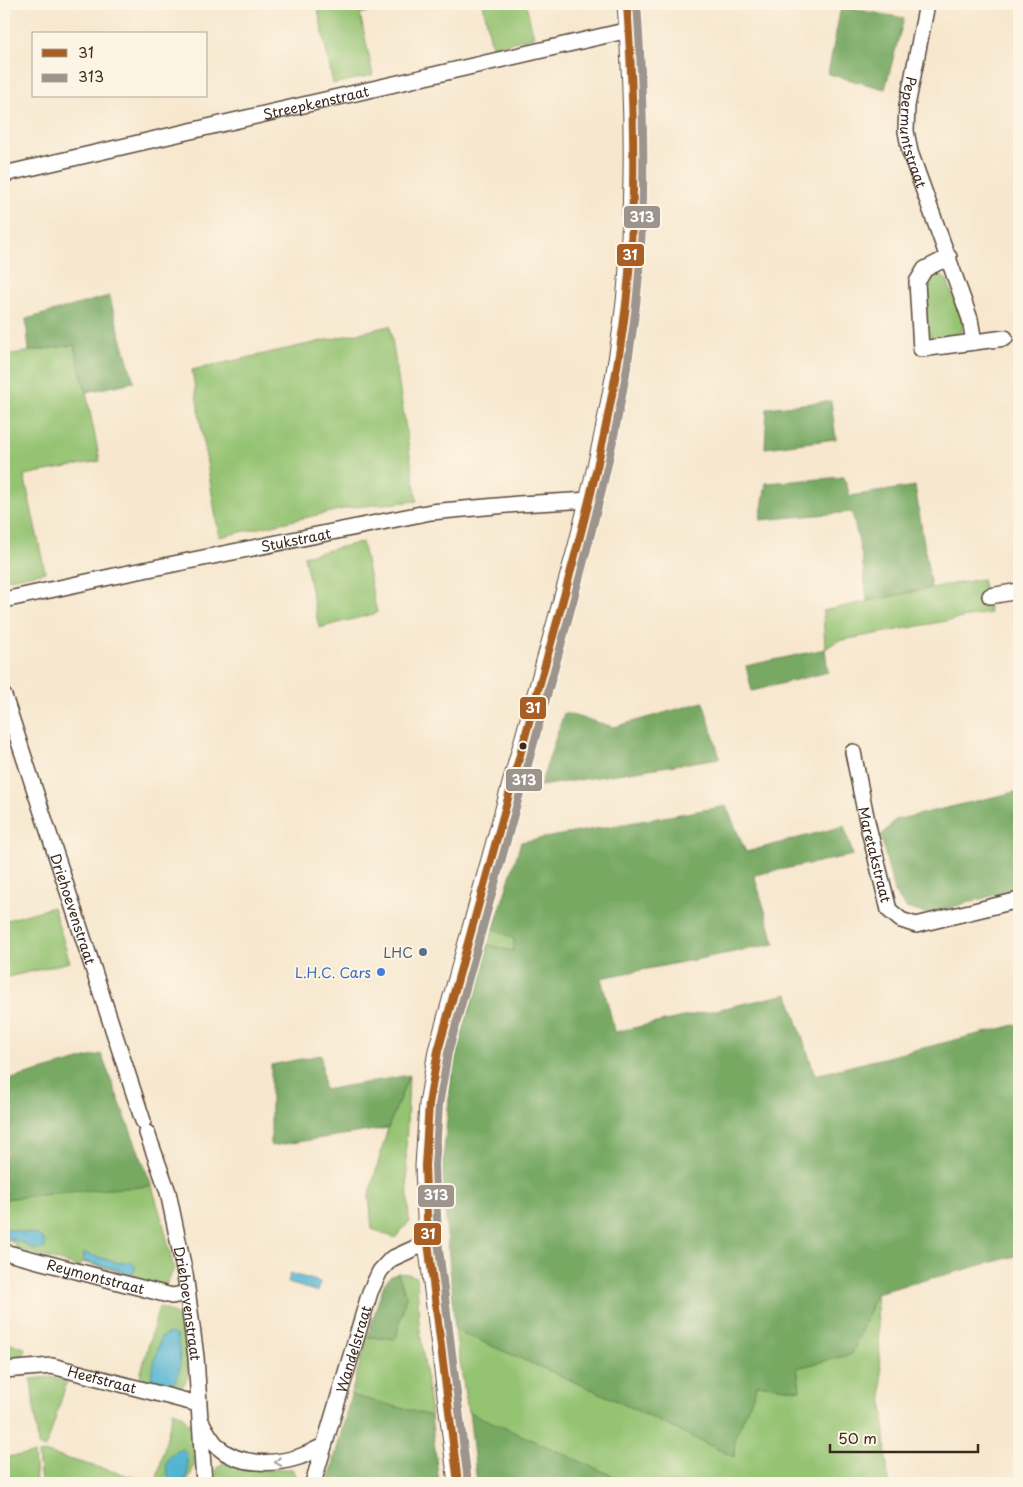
<svg xmlns="http://www.w3.org/2000/svg" width="1023" height="1487" viewBox="0 0 1023 1487" font-family="'Playpen Sans',sans-serif">
	<rect width="100%" height="100%" fill="#fcf5e5"/>
	<filter id="ink" filterUnits="userSpaceOnUse"><feTurbulence type="fractalNoise" baseFrequency=".02" numOctaves="2"/><feDisplacementMap in="SourceGraphic" scale="10" xChannelSelector="R" yChannelSelector="G"/><feConvolveMatrix kernelMatrix="1 2 1 2 8 2 1 2 1" color-interpolation-filters="sRGB"/></filter>
	<filter id="wash" filterUnits="userSpaceOnUse"><feTurbulence type="fractalNoise" baseFrequency=".0096" numOctaves="4" result="noise"/><feDisplacementMap in="SourceGraphic" scale="20" xChannelSelector="R" yChannelSelector="G"/><feGaussianBlur stdDeviation="1.12" result="paint"/><feColorMatrix in="noise" values="0 0 0 0 0 0 0 0 0 0 0 0 0 0 0 0 0 1.4 0 .05"/><feComposite in="paint" operator="in"/></filter>
	<g filter="url(#wash)">
		<rect width="100%" height="100%" fill="#f7e7ce"/>
		<g fill="#94c372" stroke="#687648">
			<path d="M317 4H396L360 14 373 75 333 84Z"/>
			<path d="M483 4H526L534 37 492 47Z"/>
			<path d="M940 275 947 280 963 322 962 332C952 340 944 340 932 340L927 331 925 285 929 278Z"/>
			<path d="M390 326 417 501 353 507 219 537 192 370Z"/>
			<path d="M74 345 86 392 100 461 24 475 45 572 4 580V355Z"/>
			<path d="M362 542 377 613 319 628 304 556Z"/>
			<path d="M982 579 990 613 837 641 825 649 823 611 931 588Z"/>
			<path d="M53 907 70 962 4 978V921Z"/>
			<path d="M494 928 515 939 513 951 488 945Z"/>
			<path d="M409 1075 406 1150 409 1222 395 1238 372 1229 369 1195 388 1128Z"/>
			<path d="M152 1186 164 1227 174 1269 167 1283 161 1287 117 1277 118 1271 81 1262 79 1267 14 1248 15 1243 4 1240V1199L67 1192Z"/>
			<path d="M398 1273 408 1274 417 1277 419 1322 431 1416 351 1395 367 1337 396 1339 406 1296Z"/>
			<path d="M876 1293 888 1483H629L468 1412 455 1330 598 1392 734 1457V1438L758 1384 800 1390 797 1368 852 1354Z"/>
			<path d="M159 1307 175 1314 178 1321 182 1320 189 1374 185 1383 181 1388 172 1392 151 1386 140 1376Z"/>
			<path d="M4 1342 25 1348 24 1357 4 1358Z"/>
			<path d="M51 1377 67 1381 46 1448 38 1446 31 1379Z"/>
			<path d="M173 1411C181 1413 185 1416 187 1424L192 1423 195 1464 188 1480 171 1483 157 1479Z"/>
			<path d="M47 1453 155 1483H41L38 1454Z"/>
			<path d="M34 1454 36 1483H4V1457Z"/>
			<path d="M224 1461C234 1463 242 1467 252 1469 265 1471 279 1469 292 1469L297 1479 295 1483H217L216 1478V1469Z"/>
		</g>
		<g fill="#77a964" stroke="#596a41">
			<path d="M841 7 904 18 885 89 828 74Z"/>
			<path d="M109 296 134 382 86 392 74 345 29 351 26 319Z"/>
			<path d="M831 401 836 439 765 448 767 408Z"/>
			<path d="M844 477 850 496 915 486 931 588 867 601 862 557 852 512 760 520 766 483Z"/>
			<path d="M825 649 828 672 752 691 746 666Z"/>
			<path d="M703 702 720 758 540 786 564 713 614 727Z"/>
			<path d="M1019 791V888L928 914 906 908 894 892 881 836 895 820Z"/>
			<path d="M726 806 746 852 844 826 853 855 754 875 775 944 601 978 615 1032 788 994 815 1075 1019 1024V1255L876 1293 852 1354 797 1368 800 1390 758 1384 735 1438 734 1457 598 1392 455 1330 442 1172 452 1067 488 945 513 951 514 939 494 928 521 842Z"/>
			<path d="M101 1054 152 1186 67 1192 4 1199V1156L9 1153 4 1151V1081Z"/>
			<path d="M321 1055 324 1090 409 1075 388 1128 271 1146V1065Z"/>
			<path d="M398 1273 406 1296 396 1339 367 1337 384 1284 390 1277Z"/>
			<path d="M351 1395 431 1416 439 1483H328Z"/>
			<path d="M469 1412 629 1483H477Z"/>
		</g>
		<g fill="#53b4d2" stroke="#476f78">
			<path d="M4 1228 26 1233 37 1234 45 1241V1248C32 1253 31 1246 21 1242 16 1240 9 1239 4 1237Z"/>
			<path d="M84 1253 119 1263 131 1262 136 1268 133 1273 129 1275 118 1270 83 1261Z"/>
			<path d="M290 1273 320 1282 318 1292 288 1283Z"/>
			<path d="M170 1333 177 1336C180 1349 182 1369 176 1381L162 1386 154 1383 151 1374 161 1337Z"/>
			<path d="M183 1449 186 1452 188 1471 185 1480 176 1482 171 1480C162 1467 166 1453 183 1449Z"/>
		</g>
	</g>
	<g filter="url(#ink)">
		<g fill="none" stroke-linecap="round" stroke-linejoin="round">
			<defs>
				<g id="minor">
					<path id="s1" d="M927 4 907 106 906 131 910 152 970 319 974 342"/>
					<path id="s2" d="M4 174 629 30"/>
					<path d="M949 257 925 269 917 282 921 349 1005 338"/>
					<path d="M990 596 1019 591"/>
					<path id="s3" d="M4 600 119 575 431 512 519 504 590 500"/>
					<path id="s4" d="M4 696 143 1121"/>
					<path id="s5" d="M853 752 868 826 889 910 901 920 916 925 1019 900"/>
					<path id="s6" d="M147 1133 168 1192 185 1274 196 1357 204 1483"/>
					<path id="s7" d="M4 1252 172 1296 187 1293"/>
					<path id="s8" d="M4 1370 52 1366 198 1404"/>
					<path d="M201 1421C206 1431 211 1439 218 1447 239 1466 274 1465 299 1457 308 1454 316 1449 324 1446"/>
					<path id="s9" d="M313 1483 370 1292 380 1271 391 1259 428 1242"/>
				</g>
				<path id="tertiary" d="M458 1483 428 1242 425 1166 429 1104 438 1051 578 546C598 466 617 384 626 302 636 203 635 103 627 4"/>
			</defs>
			<use href="#minor" stroke="#574638" stroke-width="18"/>
			<use href="#tertiary" stroke="#574638" stroke-width="21"/>
			<use href="#minor" stroke="#fff" stroke-width="15"/>
			<use href="#tertiary" stroke="#fff" stroke-width="19"/>
			<defs>
				<path id="bus-1" d="M458 1483 428 1242 425 1166 429 1104 438 1051C473 925 508 799 543 672 577 551 611 430 626 305 637 205 634 104 627 4"/>
				<path id="bus-2" d="M468 1482 438 1241 435 1166 439 1105 448 1053C483 927 518 800 553 674 587 552 621 431 636 305 647 205 644 104 637 4"/>
			</defs>
			<use href="#bus-1" stroke="#fcf5e5" stroke-width="11"/>
			<use href="#bus-2" stroke="#fcf5e5" stroke-width="11"/>
			<use href="#bus-1" stroke="#a85e24" stroke-width="8"/>
			<use href="#bus-2" stroke="#9d948e" stroke-width="8"/>
		</g>
		<defs><path id="oneway-chevron" d="M-2-3.5L2.5 0L-2 3.5" fill="none" stroke-width="1.6" stroke-linecap="round" stroke-linejoin="round" transform="scale(1.25)"/></defs>
		<use stroke="#a79f9a" href="#oneway-chevron" transform="translate(278 1462) rotate(171)"/>
	</g>
	<circle fill="#3b2a1e" stroke="#fcf5e5" stroke-width="2" cx="523" cy="746" r="4.5"/>
	<circle fill="#5c6f8a" stroke="#fcf5e5" stroke-width="2" cx="423" cy="952" r="5"/>
	<circle fill="#3f7fe0" stroke="#fcf5e5" stroke-width="2" cx="381" cy="972" r="5"/>
	<g text-anchor="middle" dominant-baseline="central" stroke-width="4" stroke-linejoin="round" paint-order="stroke">
		<g font-size="14" fill="#3b2a1e" stroke="#fcf5e5">
			<text stroke="none"><textPath href="#s2" startOffset="320">Streepkenstraat</textPath></text>
			<text stroke="none"><textPath href="#s1" startOffset="131">Pepermuntstraat</textPath></text>
			<text stroke="none"><textPath href="#s3" startOffset="298">Stukstraat</textPath></text>
			<text stroke="none"><textPath href="#s5" startOffset="105">Maretakstraat</textPath></text>
			<text stroke="none"><textPath href="#s4" startOffset="224">Driehoevenstraat</textPath></text>
			<text stroke="none"><textPath href="#s7" startOffset="95">Reymontstraat</textPath></text>
			<text stroke="none"><textPath href="#s6" startOffset="176">Driehoevenstraat</textPath></text>
			<text stroke="none"><textPath href="#s9" startOffset="140">Wandelstraat</textPath></text>
			<text stroke="none"><textPath href="#s8" startOffset="100">Heefstraat</textPath></text>
		</g>
		<g font-size="14" fill="#4e5e75" stroke="#fcf5e5" text-anchor="end">
			<text x="413" y="952">LHC</text>
		</g>
		<g font-size="14" fill="#366cbe" stroke="#fcf5e5" text-anchor="end">
			<text x="371" y="972">L.H.C. Cars</text>
		</g>
	</g>
	<g stroke="#fcf5e5" stroke-width="2">
		<rect x="623" y="205" width="38" height="24" rx="5" fill="#9d948e"/>
		<rect x="616" y="243" width="29" height="24" rx="5" fill="#a85e24"/>
		<rect x="519" y="696" width="28" height="24" rx="5" fill="#a85e24"/>
		<rect x="505" y="768" width="38" height="24" rx="5" fill="#9d948e"/>
		<rect x="417" y="1184" width="38" height="24" rx="5" fill="#9d948e"/>
		<rect x="413" y="1222" width="29" height="24" rx="5" fill="#a85e24"/>
	</g>
	<g font-size="14" text-anchor="middle" font-weight="bold" fill="#fff">
		<text x="642" y="222">313</text>
		<text x="630" y="260">31</text>
		<text x="533" y="713">31</text>
		<text x="524" y="785">313</text>
		<text x="436" y="1200">313</text>
		<text x="428" y="1239">31</text>
	</g>
	<rect width="1023" height="1487" fill="none" stroke="#fcf5e5" stroke-width="20"/>
	<rect x="32" y="32" width="175" height="65" fill="#fcf5e5" stroke="#afa495"/>
	<rect x="42" y="49" width="25" height="8" fill="#a85e24" stroke="#afa495"/>
	<text x="78" y="58" font-size="15" fill="#3b2a1e">31</text>
	<rect x="42" y="74" width="25" height="8" fill="#9d948e" stroke="#afa495"/>
	<text x="78" y="82" font-size="15" fill="#3b2a1e">313</text>
	<path d="M830 1444v8h148v-8" fill="none" stroke="#3b2a1e" stroke-width="2.5"/>
	<text x="838" y="1444" font-size="15" fill="#3b2a1e" stroke="#fcf5e5" stroke-width="4" paint-order="stroke">50 m</text>
</svg>
